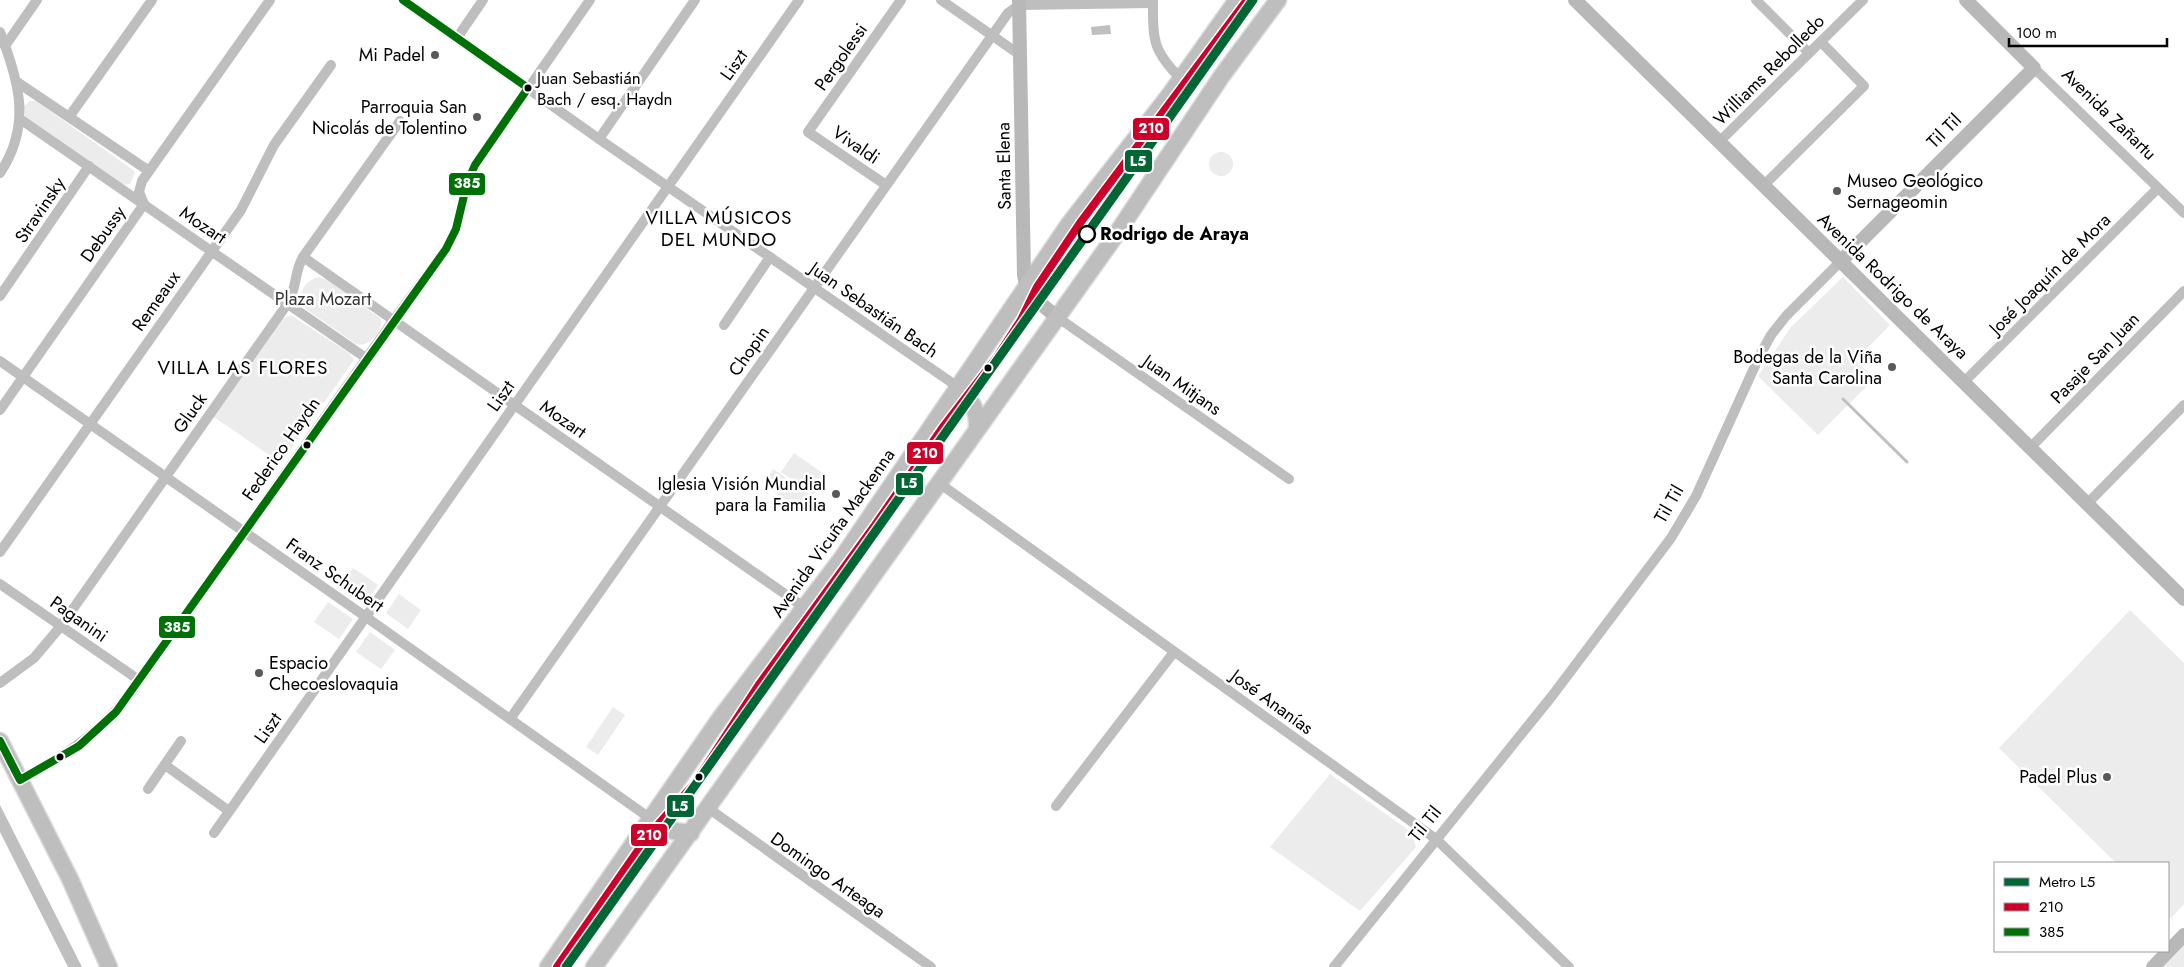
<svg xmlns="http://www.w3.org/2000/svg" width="2184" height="967" viewBox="0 0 2184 967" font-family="Jost,sans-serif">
	<rect width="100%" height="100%" fill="#fff"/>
	<g fill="#ececec">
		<path d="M30 101H36L133 170 135 173 130 184 122 185 25 117 24 106Z"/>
		<circle cx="1221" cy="164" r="12"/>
		<path d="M318 277 328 280 381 319C383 331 369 348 356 344L303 307C296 294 305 281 318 277Z"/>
		<path d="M1843 277 1890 325 1856 360 1874 379 1818 435 1758 376 1791 327Z"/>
		<path d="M291 315 349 353 354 360 281 463 214 417 283 319Z"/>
		<path d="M794 453 827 476 814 495 781 472Z"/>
		<path d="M773 469 813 496 802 511 763 484Z"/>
		<path d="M353 568 378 585 365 604 340 587Z"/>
		<path d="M399 594 421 610 408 629 386 613Z"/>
		<path d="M328 602 353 619 339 639 314 622Z"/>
		<path d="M2130 610 2184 663V904L2171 918 2168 915V863H2116L1999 748Z"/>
		<path d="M370 632 395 650 381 669 356 652Z"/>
		<path d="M613 707 625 715 598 755 586 747Z"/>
		<path d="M1330 774 1411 832 1416 847 1360 911 1270 847Z"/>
		<path d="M2184 942V967H2159Z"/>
	</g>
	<g fill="#bfbfbf">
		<path d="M1110 25 1111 34 1092 35 1091 27Z"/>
		<path d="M0 805 82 967H68L0 832Z"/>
	</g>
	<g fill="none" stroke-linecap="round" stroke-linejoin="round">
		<path stroke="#bfbfbf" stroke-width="3" d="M1843 399 1907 462"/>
		<defs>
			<g id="primary">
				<path d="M958 387C972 398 978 411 977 429"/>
				<path d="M0 741 70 879 109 967"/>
				<path d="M651 819 673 831 691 833"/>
				<path d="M548 967 721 717 842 558 1069 224 1171 93 1237 0"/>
				<path d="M594 967 1111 242 1221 77 1278 0"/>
			</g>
		</defs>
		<use href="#primary" stroke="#dbdbdb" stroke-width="19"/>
		<g stroke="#bebebe" stroke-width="10">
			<path d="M403 0 599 139 958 387"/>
			<path d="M941 0 1020 55"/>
			<path d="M1153 0C1153 40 1152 50 1181 79"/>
			<path d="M1756 0 1809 53"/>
			<path d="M0 32C19 81 32 125 0 173"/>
			<path d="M457 38 483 0"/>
			<path d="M5 46 37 0"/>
			<path d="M2034 68 2184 213"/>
			<path d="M17 82 149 171"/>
			<path d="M69 117 152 0"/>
			<path d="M20 119 366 358"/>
			<path d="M599 139 695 0"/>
			<path d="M1719 142 1863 0"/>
			<path d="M886 185 808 132 901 0"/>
			<path d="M1763 186 1864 86 1821 42"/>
			<path d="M144 204 139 192 142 181 270 0"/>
			<path d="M303 257 805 608"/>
			<path d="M0 296 89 166"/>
			<path d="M1057 317 1289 479"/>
			<path d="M724 325 770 257"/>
			<path d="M0 361 366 617 651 819"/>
			<path d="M1964 382 2158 188"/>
			<path d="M0 410 144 204"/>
			<path d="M2030 448 2184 291"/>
			<path d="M939 483 1436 839 1569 967"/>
			<path d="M2087 504 2184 405"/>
			<path d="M0 552 241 210 274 145 331 65"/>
			<path d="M0 584 139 680"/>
			<path d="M0 683 34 658 61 626 288 303C297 288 294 272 303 257L400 121"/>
			<path d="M510 719 1008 13 1019 5 1153 3"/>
			<path d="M165 765 229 811"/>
			<path d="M20 780C61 758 96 736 126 699L388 328 446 249 456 229 467 183 475 165 590 0"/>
			<path d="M148 789 181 741"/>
			<path d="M1056 806 1174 652"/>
			<path d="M708 808 931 967"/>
			<path d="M214 833 799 0"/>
			<path d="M1334 967 1552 696 1671 538 1696 496 1759 357 1771 335 1786 316 1841 261"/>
		</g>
		<g stroke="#b8b8b8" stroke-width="14">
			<path d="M1019 0 1024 275C1027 295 1042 305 1057 317"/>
			<path d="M1575 0 2184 599"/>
			<path d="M1841 261 2034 68 1966 0"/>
			<path d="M2153 967 2184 935"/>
		</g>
		<use href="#primary" stroke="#bebebe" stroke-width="16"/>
		<defs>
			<path id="bus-1" d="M557 967 648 836 695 783 760 683 875 525 943 427 997 357 1021 320 1037 287 1080 223 1247 0"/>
			<path id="bus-2" d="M0 741 20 780 79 746 116 712 446 249 456 229 467 183 475 165 528 88 403 0"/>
		</defs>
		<use href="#bus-1" stroke="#fff" stroke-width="11"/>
		<use href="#bus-2" stroke="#fff" stroke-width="11"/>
		<use href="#bus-1" stroke="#cc0028" stroke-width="8"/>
		<use href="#bus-2" stroke="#007106" stroke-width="8"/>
		<defs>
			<path id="metro-1" d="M566 967 1253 0"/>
		</defs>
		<use href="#metro-1" stroke="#fff" stroke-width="12"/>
		<use href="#metro-1" stroke="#063" stroke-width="9"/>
	</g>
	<g fill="#595959" stroke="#fff" stroke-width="2">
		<circle cx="435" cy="55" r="5"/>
		<circle cx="477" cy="117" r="5"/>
		<circle cx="1837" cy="191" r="5"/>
		<circle cx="1892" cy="367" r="5"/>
		<circle cx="836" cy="494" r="5"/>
		<circle cx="259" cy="673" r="5"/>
		<circle cx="2107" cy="777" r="5"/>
	</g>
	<g fill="#000" stroke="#fff" stroke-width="2">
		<circle cx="528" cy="88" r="4.5"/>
		<circle cx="988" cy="368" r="4.5"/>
		<circle cx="307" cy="445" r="4.5"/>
		<circle cx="60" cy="757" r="4.5"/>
		<circle cx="699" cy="777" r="4.5"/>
	</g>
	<circle fill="#fff" stroke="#000" stroke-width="2.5" cx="1087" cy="234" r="8"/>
	<g text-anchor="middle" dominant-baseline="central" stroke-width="5" stroke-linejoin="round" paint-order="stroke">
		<g font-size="17" fill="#000" stroke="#fff" text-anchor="start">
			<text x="537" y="78">Juan Sebastián<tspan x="537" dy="21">Bach / esq. Haydn</tspan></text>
		</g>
		<g font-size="18" fill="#000" stroke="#fff" text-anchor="end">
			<text x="425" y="55">Mi Padel</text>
			<text x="467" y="107">Parroquia San<tspan x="467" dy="21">Nicolás de Tolentino</tspan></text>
			<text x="1847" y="181" text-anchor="start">Museo Geológico<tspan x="1847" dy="21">Sernageomin</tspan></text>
			<text x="1882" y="357">Bodegas de la Viña<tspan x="1882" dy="21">Santa Carolina</tspan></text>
			<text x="826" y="484">Iglesia Visión Mundial<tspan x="826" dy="21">para la Familia</tspan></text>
			<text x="269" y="663" text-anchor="start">Espacio<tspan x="269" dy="21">Checoeslovaquia</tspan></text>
			<text x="2097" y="777">Padel Plus</text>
		</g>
		<g font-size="18" fill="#000" stroke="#fff">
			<text transform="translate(841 57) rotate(-55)">Pergolessi</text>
			<text transform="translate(734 65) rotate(-55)">Liszt</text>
			<text transform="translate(1769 70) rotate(-45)">Williams Rebolledo</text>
			<text transform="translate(2109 114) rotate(44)">Avenida Zañartu</text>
			<text transform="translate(1944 131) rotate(-45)">Til Til</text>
			<text transform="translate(856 145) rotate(34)">Vivaldi</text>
			<text transform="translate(1004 166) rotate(-91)">Santa Elena</text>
			<text transform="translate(40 210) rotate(-56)">Stravinsky</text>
			<text transform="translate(203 225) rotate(34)">Mozart</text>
			<text transform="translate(103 234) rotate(-55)">Debussy</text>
			<text transform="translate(2050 274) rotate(-45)">José Joaquín de Mora</text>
			<text transform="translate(1893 286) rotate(44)">Avenida Rodrigo de Araya</text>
			<text transform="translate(156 301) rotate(-55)">Remeaux</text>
			<text transform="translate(874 310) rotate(35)">Juan Sebastián Bach</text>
			<text transform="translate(749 351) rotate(-55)">Chopin</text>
			<text transform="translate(2095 358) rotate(-46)">Pasaje San Juan</text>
			<text transform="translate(1182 385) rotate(35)">Juan Mitjans</text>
			<text transform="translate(501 396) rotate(-55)">Liszt</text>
			<text transform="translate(190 413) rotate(-55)">Gluck</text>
			<text transform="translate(563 419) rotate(35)">Mozart</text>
			<text transform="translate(281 449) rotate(-55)">Federico Haydn</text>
			<text transform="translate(1669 504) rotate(-60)">Til Til</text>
			<text transform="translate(833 533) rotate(-55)">Avenida Vicuña Mackenna</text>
			<text transform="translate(335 575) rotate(35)">Franz Schubert</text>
			<text transform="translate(79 619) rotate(35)">Paganini</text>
			<text transform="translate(1272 702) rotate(36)">José Ananías</text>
			<text transform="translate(268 728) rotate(-55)">Liszt</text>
			<text transform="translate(1425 824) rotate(-51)">Til Til</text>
			<text transform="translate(828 875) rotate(35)">Domingo Arteaga</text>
		</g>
		<g font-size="18" font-weight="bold" fill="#000" stroke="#fff" text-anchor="start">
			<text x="1100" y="234">Rodrigo de Araya</text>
		</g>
		<g font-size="18" fill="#333" stroke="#fff">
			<text x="323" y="299">Plaza Mozart</text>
		</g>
		<g font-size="19" letter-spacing="1" fill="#000" stroke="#fff">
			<text x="719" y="217">VILLA MÚSICOS<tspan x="719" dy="22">DEL MUNDO</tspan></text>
			<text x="243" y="367">VILLA LAS FLORES</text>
		</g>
	</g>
	<g stroke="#fff" stroke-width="2">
		<rect x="1132" y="117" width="38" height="24" rx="5" fill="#cc0028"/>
		<rect x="1124" y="149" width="29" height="24" rx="5" fill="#063"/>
		<rect x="448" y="172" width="38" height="24" rx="5" fill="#007106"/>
		<rect x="906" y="441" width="38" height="24" rx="5" fill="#cc0028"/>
		<rect x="895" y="472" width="29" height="24" rx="5" fill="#063"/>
		<rect x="158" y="615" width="38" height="24" rx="5" fill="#007106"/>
		<rect x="666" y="794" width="29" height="24" rx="5" fill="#063"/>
		<rect x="630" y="823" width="38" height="24" rx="5" fill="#cc0028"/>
	</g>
	<g font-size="14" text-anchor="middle" font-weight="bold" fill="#fff">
		<text x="1151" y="133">210</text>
		<text x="1138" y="166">L5</text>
		<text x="467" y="188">385</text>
		<text x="925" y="458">210</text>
		<text x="909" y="488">L5</text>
		<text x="177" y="632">385</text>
		<text x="680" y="811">L5</text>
		<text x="649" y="840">210</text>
	</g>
	<rect x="1994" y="862" width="175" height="90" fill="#ffffff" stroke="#999999"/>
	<rect x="2004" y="878" width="25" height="8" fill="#006633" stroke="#999999"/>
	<text x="2039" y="887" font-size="15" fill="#000000">Metro L5</text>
	<rect x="2004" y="903" width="25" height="8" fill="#cc0028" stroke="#999999"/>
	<text x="2039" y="912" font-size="15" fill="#000000">210</text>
	<rect x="2004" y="928" width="25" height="8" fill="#007106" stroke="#999999"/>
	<text x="2039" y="937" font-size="15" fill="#000000">385</text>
	<path d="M2009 38v8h158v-8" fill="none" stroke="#000000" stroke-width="2.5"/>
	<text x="2016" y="38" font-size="15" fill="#000000" stroke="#ffffff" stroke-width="4" paint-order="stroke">100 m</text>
</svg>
